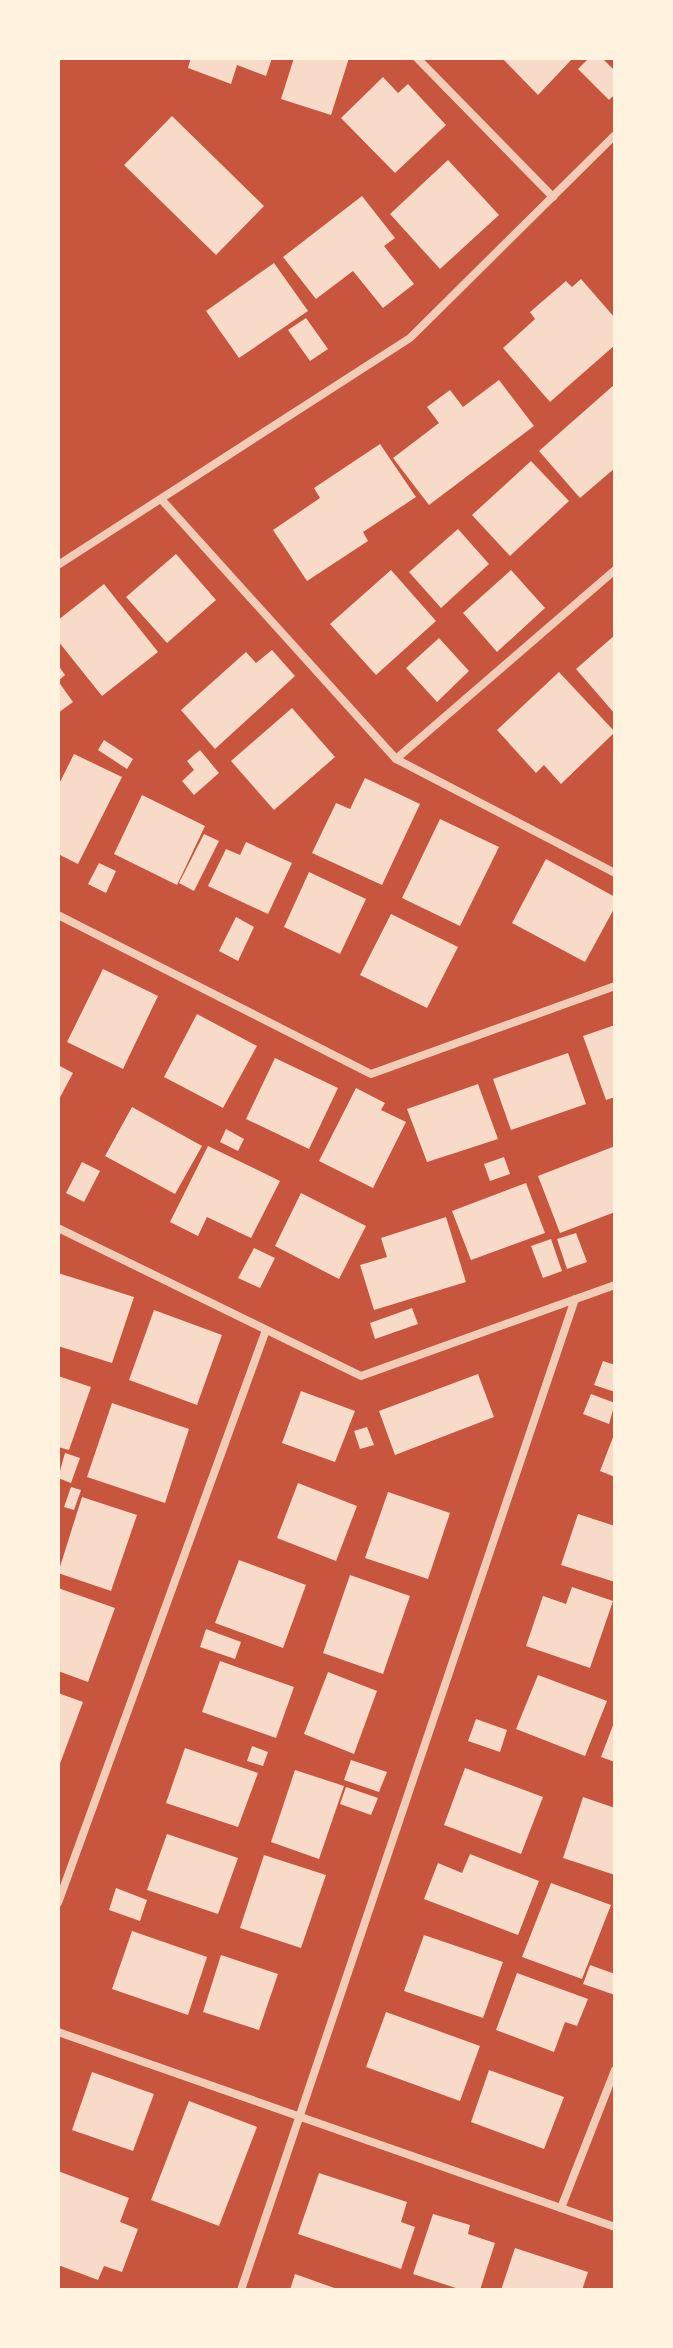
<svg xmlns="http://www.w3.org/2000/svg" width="673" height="2348" viewBox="0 0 673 2348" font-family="'Libre Baskerville',serif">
	<rect width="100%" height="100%" fill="#c8553d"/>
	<g fill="#f7dbc8">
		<path d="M191 58H272L266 76 237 65 231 84 188 68Z"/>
		<path d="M294 58H349L331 115 281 99Z"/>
		<path d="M502 58H573L538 95Z"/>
		<path d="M589 58H602L615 71V94L609 100 578 69Z"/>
		<path d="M383 77 398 93 408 84 446 125 395 173 341 118Z"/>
		<path d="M172 116 264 206 216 255 124 165Z"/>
		<path d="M448 160 499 215 440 269 390 214Z"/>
		<path d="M362 196 395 238 384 246 414 284 383 308 353 271 316 299 283 257Z"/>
		<path d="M274 263 308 311 239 358 206 311Z"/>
		<path d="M581 279 615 318V345L550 402 503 348 535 319 530 312 566 281 572 287Z"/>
		<path d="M306 318 328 349 310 361 288 330Z"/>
		<path d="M499 380 534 426 429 505 393 458 439 423 427 407 450 390 463 407Z"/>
		<path d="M615 384V468L580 498 539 451Z"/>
		<path d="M380 444 416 497 363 532 368 541 307 581 273 530 320 498 314 488Z"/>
		<path d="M531 461 569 501 510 556 472 515Z"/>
		<path d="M458 529 489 564 441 608 409 572Z"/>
		<path d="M176 554 216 600 167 643 126 597Z"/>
		<path d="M391 570 436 621 376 675 330 624Z"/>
		<path d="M511 570 545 608 497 652 463 613Z"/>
		<path d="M104 584 158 652 102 696 58 641V620Z"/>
		<path d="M615 635V714L576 669Z"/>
		<path d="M439 638 469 671 437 702 406 668Z"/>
		<path d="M272 650 295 676 215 749 181 710 246 652 256 663Z"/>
		<path d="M58 665 65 675 58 681 73 702 58 713Z"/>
		<path d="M559 672 615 732 561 784 544 765 536 773 497 730Z"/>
		<path d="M292 708 335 757 274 810 231 761Z"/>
		<path d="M104 740 133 759 127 769 98 750Z"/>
		<path d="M200 750 219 773 194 795 182 781 194 770 187 761Z"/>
		<path d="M74 754 122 777 78 864 58 854V786Z"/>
		<path d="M365 778 420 804 382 885 312 853 336 803 350 809Z"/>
		<path d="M142 795 205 826 177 885 114 854Z"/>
		<path d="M440 819 499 847 460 926 402 898Z"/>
		<path d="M204 834 219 841 194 891 179 883Z"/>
		<path d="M246 842 292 863 268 914 208 886 226 849 240 855Z"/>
		<path d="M546 859 615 897V907L585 962 512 923Z"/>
		<path d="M99 863 116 871 106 893 88 884Z"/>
		<path d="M309 872 366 899 340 954 284 927Z"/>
		<path d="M391 914 458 947 427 1008 360 975Z"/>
		<path d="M236 917 254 927 238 961 219 951Z"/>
		<path d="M103 969 158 996 123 1069 67 1042Z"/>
		<path d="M197 1014 257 1046 223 1108 164 1077Z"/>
		<path d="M615 1025V1097L606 1100 583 1036Z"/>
		<path d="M568 1053 586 1104 511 1130 493 1079Z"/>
		<path d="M275 1058 338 1088 309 1149 246 1119Z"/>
		<path d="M58 1065 73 1073 58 1101Z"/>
		<path d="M478 1084 498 1139 427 1162 407 1109Z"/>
		<path d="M356 1088 385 1103 381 1110 406 1122 373 1188 319 1161Z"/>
		<path d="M132 1107 202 1146 175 1194 105 1156Z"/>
		<path d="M226 1129 244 1139 238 1151 220 1142Z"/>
		<path d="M208 1146 280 1181 251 1238 207 1217 198 1236 170 1222Z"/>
		<path d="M615 1146V1212L560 1233 538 1176Z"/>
		<path d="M504 1157 510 1174 490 1181 484 1164Z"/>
		<path d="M82 1162 100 1171 84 1202 66 1193Z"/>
		<path d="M526 1183 545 1233 471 1260 452 1211Z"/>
		<path d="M301 1193 366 1226 339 1279 275 1246Z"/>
		<path d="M446 1217 466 1282 374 1310 360 1265 387 1257 381 1238Z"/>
		<path d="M576 1233 587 1262 567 1269 557 1239Z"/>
		<path d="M551 1239 562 1271 543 1278 531 1246Z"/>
		<path d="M254 1248 275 1258 260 1288 238 1278Z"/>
		<path d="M58 1273 134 1297 112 1363 58 1346Z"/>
		<path d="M412 1308 418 1324 375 1339 370 1323Z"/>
		<path d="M154 1310 222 1335 197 1405 129 1380Z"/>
		<path d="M603 1361 615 1365V1392L594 1385Z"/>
		<path d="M478 1374 494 1417 395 1455 379 1411Z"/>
		<path d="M58 1376 91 1387 69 1450 58 1447Z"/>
		<path d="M301 1391 355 1411 335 1462 282 1443Z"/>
		<path d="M591 1394 615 1403 609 1424 583 1414Z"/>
		<path d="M112 1403 189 1429 165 1503 87 1477Z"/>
		<path d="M367 1427 374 1445 360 1449 354 1431Z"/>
		<path d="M615 1432V1477L600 1471Z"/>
		<path d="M65 1453 80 1458 71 1483 58 1478Z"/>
		<path d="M298 1483 357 1506 336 1561 277 1538Z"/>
		<path d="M71 1487 81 1490 74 1510 64 1507Z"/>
		<path d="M388 1492 450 1513 428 1579 365 1558Z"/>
		<path d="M82 1497 137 1515 111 1591 58 1573Z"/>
		<path d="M578 1514 615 1526V1582L561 1565Z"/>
		<path d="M239 1560 306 1585 283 1648 215 1623Z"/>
		<path d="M350 1575 410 1596 383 1674 323 1653Z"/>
		<path d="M572 1587 613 1601 590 1668 526 1646 543 1596 566 1604Z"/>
		<path d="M58 1588 115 1608 88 1682 58 1671Z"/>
		<path d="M206 1629 241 1642 235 1659 200 1647Z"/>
		<path d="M220 1661 294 1687 276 1738 202 1712Z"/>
		<path d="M328 1672 377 1691 354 1754 304 1734Z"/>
		<path d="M538 1675 607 1701 585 1756 516 1729Z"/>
		<path d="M58 1693 83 1702 58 1769Z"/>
		<path d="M476 1719 507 1730 500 1752 468 1741Z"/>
		<path d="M615 1720V1762L601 1757Z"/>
		<path d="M252 1746 268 1752 263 1766 247 1761Z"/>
		<path d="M185 1748 258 1773 238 1827 166 1803Z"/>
		<path d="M351 1760 387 1772 379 1792 344 1780Z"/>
		<path d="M465 1768 543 1797 521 1854 444 1825Z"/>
		<path d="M295 1770 344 1786 319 1859 271 1842Z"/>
		<path d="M346 1787 378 1798 371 1815 340 1804Z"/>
		<path d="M583 1797 615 1808V1875L563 1858Z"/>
		<path d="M167 1834 238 1858 218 1914 147 1890Z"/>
		<path d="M470 1854 539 1881 518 1935 424 1899 438 1863 462 1873Z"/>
		<path d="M264 1855 326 1875 301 1948 240 1928Z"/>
		<path d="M551 1883 611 1905 582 1979 522 1957Z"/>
		<path d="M116 1888 147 1900 140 1921 109 1910Z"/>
		<path d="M132 1931 207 1957 188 2015 112 1989Z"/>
		<path d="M424 1935 503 1962 483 2018 404 1991Z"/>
		<path d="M221 1955 278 1974 259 2030 203 2012Z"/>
		<path d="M590 1965 615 1974V1995L583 1984Z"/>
		<path d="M517 1973 588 1999 577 2026 565 2022 554 2052 496 2030Z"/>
		<path d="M386 2012 480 2046 460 2101 366 2067Z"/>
		<path d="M489 2070 564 2097 544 2149 471 2122Z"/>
		<path d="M92 2072 154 2094 133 2151 72 2130Z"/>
		<path d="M189 2101 257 2127 219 2226 151 2200Z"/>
		<path d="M58 2171 129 2198 120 2222 138 2229 122 2272 104 2266 98 2280 58 2265Z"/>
		<path d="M319 2173 407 2202 401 2222 415 2227 401 2269 298 2234Z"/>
		<path d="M433 2214 470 2225 468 2234 495 2243 480 2290H462L413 2274Z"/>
		<path d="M515 2248 588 2272 582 2290H501Z"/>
		<path d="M295 2274 340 2290H290Z"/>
	</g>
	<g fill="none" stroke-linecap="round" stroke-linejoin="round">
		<g stroke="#f1ccb7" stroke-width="8">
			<path d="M417 58 553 197"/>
			<path d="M161 499 396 759 615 873"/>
			<path d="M58 565 410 338 615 135"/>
			<path d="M396 759 615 570"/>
			<path d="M58 915 371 1074 615 986"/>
			<path d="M58 1228 361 1376 615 1285"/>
			<path d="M58 1903 266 1330"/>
			<path d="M58 2032 615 2227"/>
			<path d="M561 2208 615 2070"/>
			<path d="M241 2290 575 1299"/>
		</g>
	</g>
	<rect width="673" height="2348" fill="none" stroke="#fff3e0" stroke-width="120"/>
</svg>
